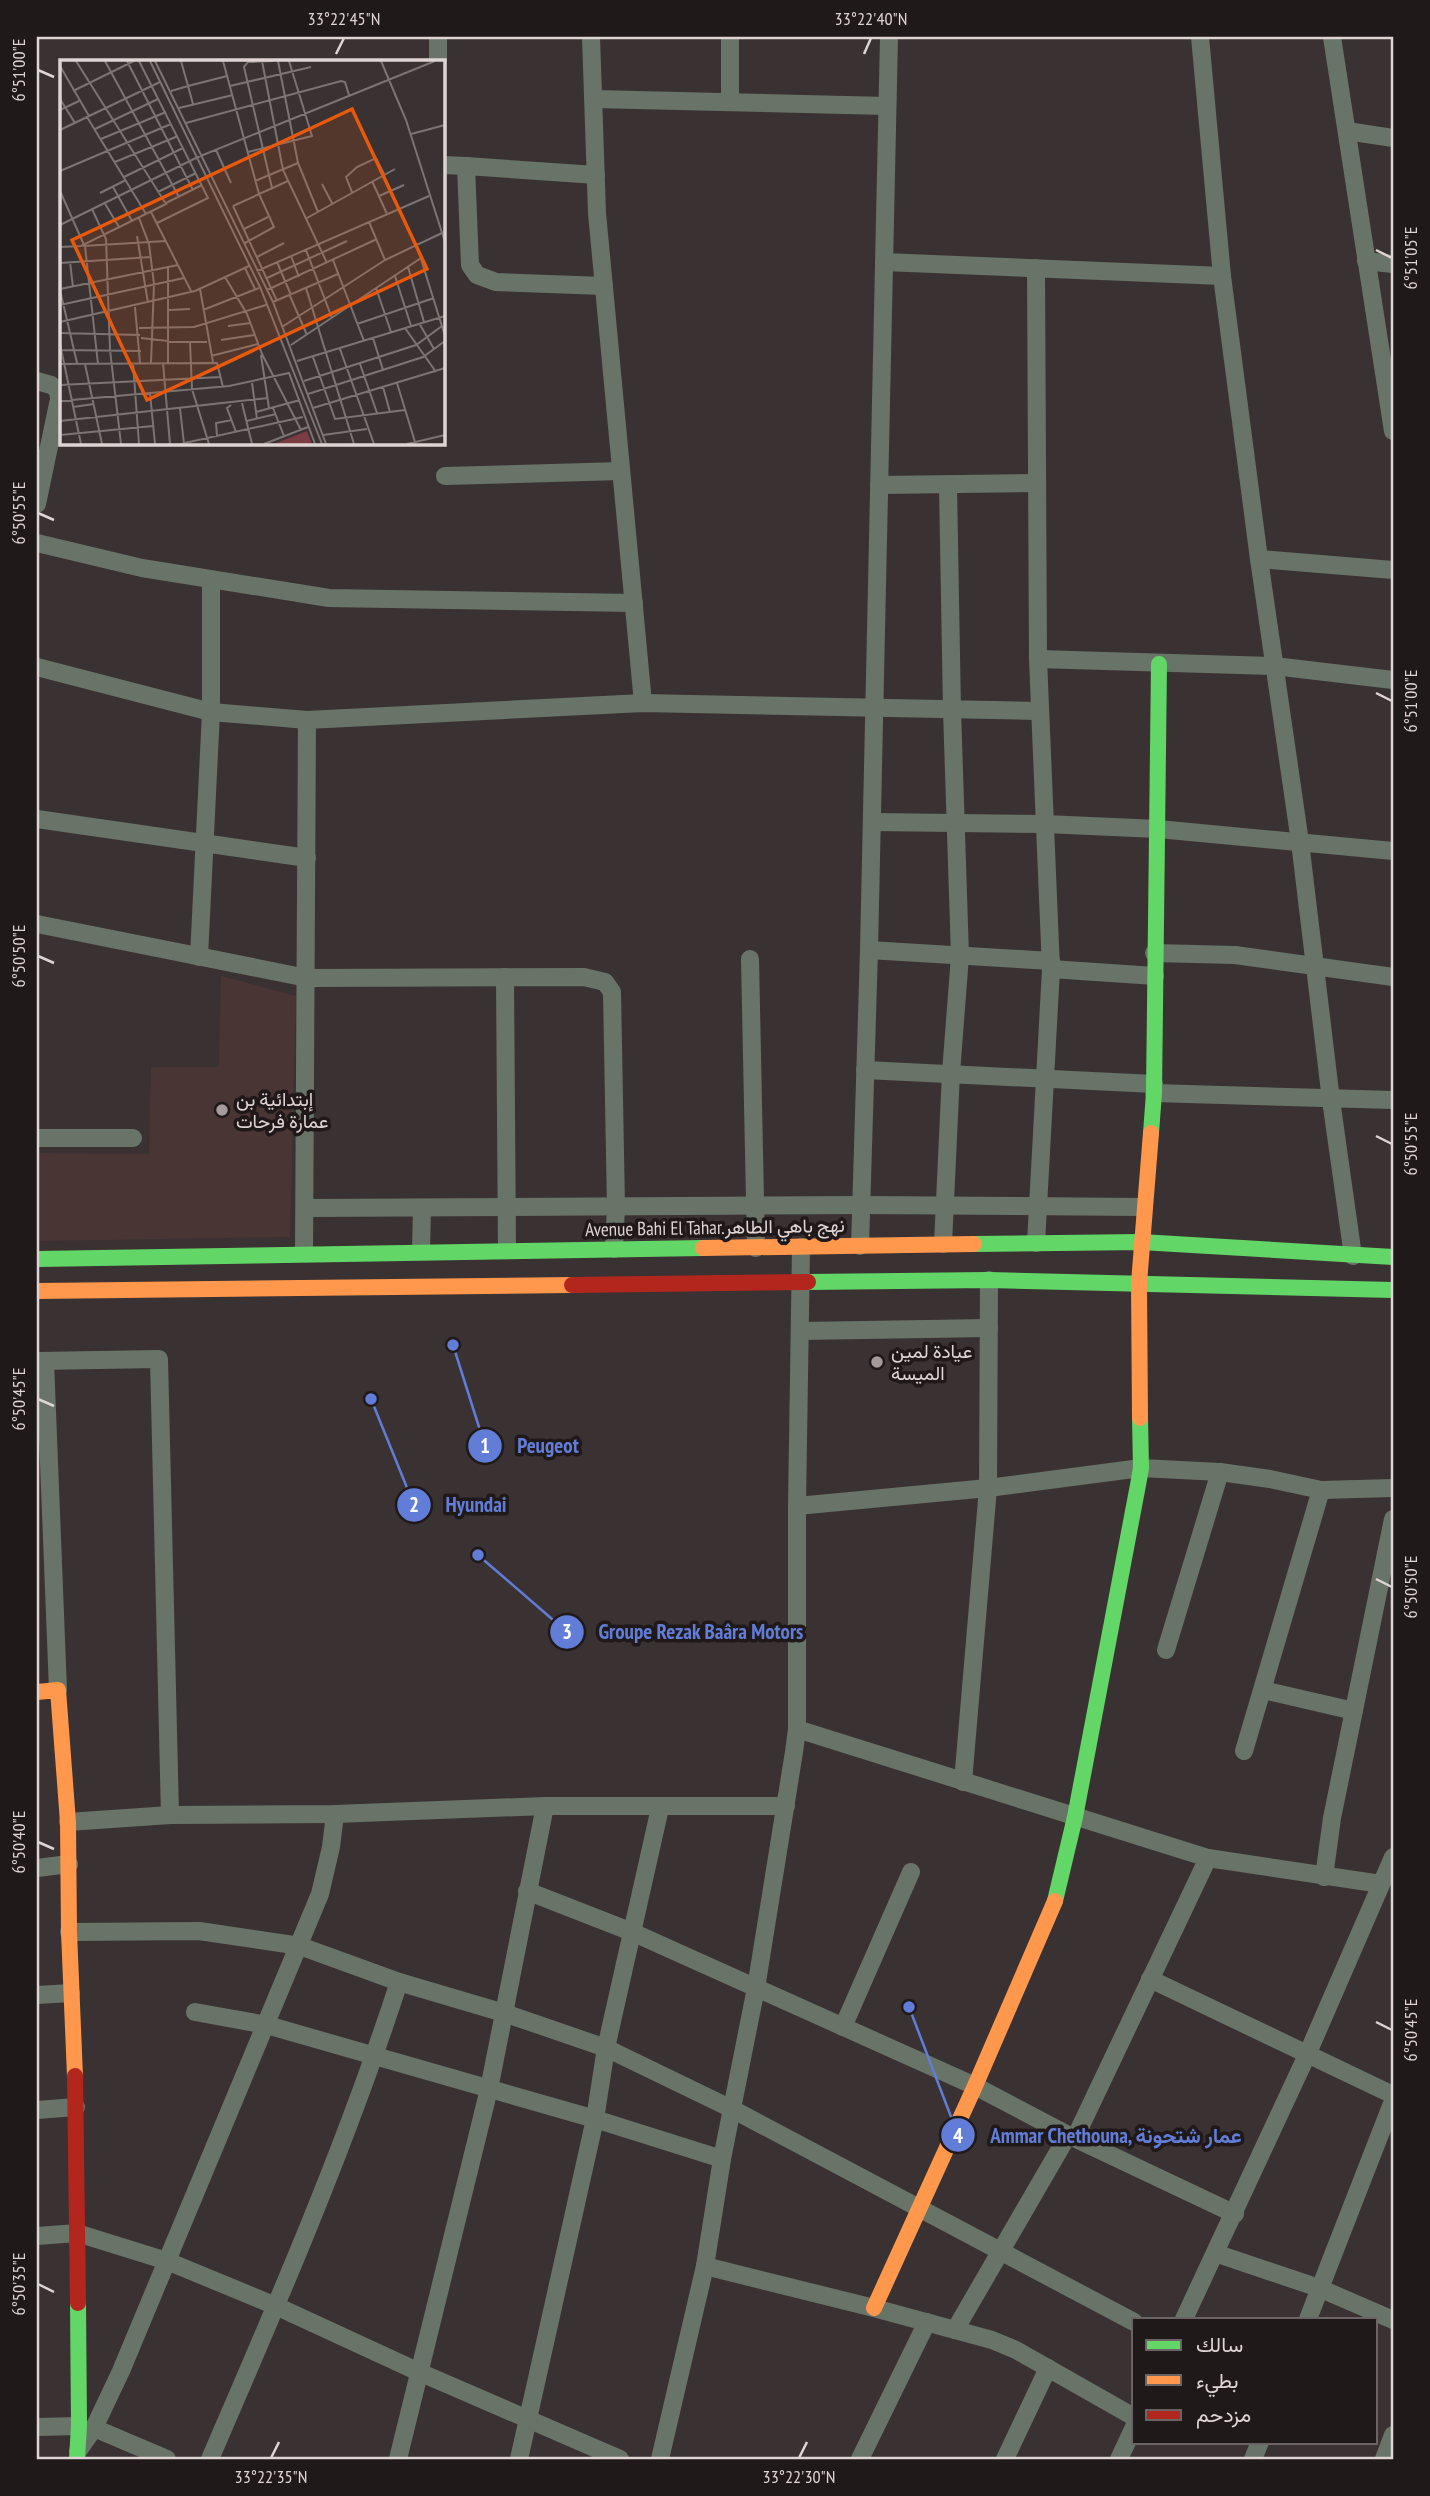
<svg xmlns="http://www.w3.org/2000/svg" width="1430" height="2496" viewBox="0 0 1430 2496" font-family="'PT Sans Narrow',Vazirmatn,sans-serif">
	<rect width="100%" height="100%" fill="#3a3232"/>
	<path fill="#4a3535" d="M221 976 296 996 290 1237 37 1241V1153L149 1154 151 1067H219Z"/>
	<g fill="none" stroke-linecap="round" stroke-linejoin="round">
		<g stroke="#697468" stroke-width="18">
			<path d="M591 37 597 213 643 703"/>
			<path d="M1200 37 1222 276 1259 559 1300 842 1331 1100 1353 1256"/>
			<path d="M1332 37 1393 431"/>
			<path d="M438 61V37"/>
			<path d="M594 99 887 106"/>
			<path d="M730 101V37"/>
			<path d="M1347 131 1393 138"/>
			<path d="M443 165 466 166 470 265 477 275 496 282 604 286"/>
			<path d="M466 166 596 175"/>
			<path d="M1366 261 1393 264"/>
			<path d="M884 262 1222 276"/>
			<path d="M37 381 51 385 58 390 59 399 37 504"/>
			<path d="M445 476 621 471"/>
			<path d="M879 485 1037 483"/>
			<path d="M37 543 142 568 329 598 634 603"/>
			<path d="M1259 559 1393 570"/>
			<path d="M1038 659 1274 666 1393 680"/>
			<path d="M37 667 211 712 307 720 643 703 1040 711"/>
			<path d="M37 819 307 858"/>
			<path d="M872 822 1045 824 1158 829 1393 851"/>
			<path d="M37 924 307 978 584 977 605 982 612 992 616 1207 614 1249"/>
			<path d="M869 950 1051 961"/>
			<path d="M1154 953 1235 955 1393 977"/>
			<path d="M199 957 211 712V581"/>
			<path d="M750 959 756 1248"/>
			<path d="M1051 969 1155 976"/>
			<path d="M505 977 507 1250"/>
			<path d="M865 1070 1154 1084"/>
			<path d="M1154 1093 1393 1100"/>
			<path d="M37 1138H133"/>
			<path d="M305 1208 861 1205 1144 1207"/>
			<path d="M1036 1243 1051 969 1038 659 1036 268"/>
			<path d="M943 1244 951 1073 960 956 952 710 948 486"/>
			<path d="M860 1246 869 950 889 37"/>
			<path d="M421 1251 422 1208"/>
			<path d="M304 1253 307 720"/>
			<path d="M800 1331 989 1328"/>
			<path d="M37 1361 159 1359 170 1815"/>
			<path d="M45 1361 58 1690"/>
			<path d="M797 1506 988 1488 1141 1468 1220 1472 1270 1479 1321 1490 1393 1488"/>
			<path d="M1166 1650 1220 1472"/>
			<path d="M1263 1690 1354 1711"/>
			<path d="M797 1729 1208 1858 1381 1884"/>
			<path d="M1244 1751 1321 1490"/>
			<path d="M963 1782 988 1488 989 1280"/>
			<path d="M68 1822 170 1815 335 1814 545 1806H786"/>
			<path d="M37 1868 69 1864"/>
			<path d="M1324 1877 1332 1818 1393 1519"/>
			<path d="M527 1891 632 1932 975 2086 1068 2135 1235 2214"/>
			<path d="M69 1932 199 1931 300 1946 399 1982 504 2013 606 2048 732 2109 1134 2322"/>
			<path d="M1150 1979 1393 2095"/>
			<path d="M37 1995 71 1993"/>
			<path d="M195 2012 267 2025 595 2119 722 2159"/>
			<path d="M843 2027 911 1872"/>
			<path d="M37 2110 76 2107"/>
			<path d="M1075 2138 1208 1858"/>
			<path d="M37 2236 77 2233 167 2261 276 2306 419 2372 620 2459"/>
			<path d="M1215 2253 1319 2288 1393 2320"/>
			<path d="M705 2266 874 2308 992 2340 1016 2350 1134 2417"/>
			<path d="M1184 2319 1307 2055 1393 1857"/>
			<path d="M1308 2319 1393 2101"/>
			<path d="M955 2330 1068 2135"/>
			<path d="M37 2427 79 2426"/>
			<path d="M94 2428 167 2459"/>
			<path d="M78 2451 94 2428 121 2371 320 1894 331 1847 335 1814"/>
			<path d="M210 2459C278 2302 346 2145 399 1982"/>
			<path d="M398 2459 489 2089 545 1806"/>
			<path d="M519 2459 595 2119 606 2048 660 1808"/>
			<path d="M660 2459 705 2266 722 2159 756 1988 794 1752 797 1729V1506L801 1247"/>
			<path d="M860 2459 927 2322"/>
			<path d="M1005 2459 1048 2368"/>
			<path d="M1119 2459 1134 2427"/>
			<path d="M1253 2459 1260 2442"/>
			<path d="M1384 2459 1393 2435"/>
		</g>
		<g stroke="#63d668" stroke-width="16">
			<path d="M1151 1133 1154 1093 1159 664"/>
			<path d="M974 1244 1141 1242 1393 1257"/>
			<path d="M37 1259 703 1248"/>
			<path d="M808 1282 989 1280 1393 1290"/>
			<path d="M1055 1901 1075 1817 1138 1485 1141 1468 1140 1418"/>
			<path d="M77 2459 79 2426 78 2303"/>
		</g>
		<g stroke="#ff974d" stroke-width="16">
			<path d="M703 1248 974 1244"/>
			<path d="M37 1291 572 1285"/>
			<path d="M1140 1418 1139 1283 1151 1133"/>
			<path d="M37 1692 58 1690 68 1822 69 1932 75 2076"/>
			<path d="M874 2308 975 2086 1055 1901"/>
		</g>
		<g stroke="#b3261e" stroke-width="16">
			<path d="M572 1285 808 1282"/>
			<path d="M75 2076 78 2303"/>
		</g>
	</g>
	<path fill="none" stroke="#dfd4d4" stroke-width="2.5" d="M336 54 344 38M864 54 871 38M38 70 54 77M1376 250 1392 258M38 513 54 520M1376 693 1392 701M38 956 54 963M1376 1136 1392 1144M38 1399 54 1406M1376 1579 1392 1587M38 1842 54 1849M1376 2022 1392 2030M38 2284 54 2292M271 2458 279 2442M799 2458 807 2442"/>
	<g fill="#a59b9b" stroke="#201919" stroke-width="2.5">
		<circle cx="222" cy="1110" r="7"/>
		<circle cx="877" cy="1362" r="7"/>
	</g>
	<g text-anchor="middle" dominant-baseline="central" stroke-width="7" stroke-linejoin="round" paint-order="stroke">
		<g font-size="19" fill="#dfd4d4" stroke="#201919" text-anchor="start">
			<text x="236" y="1099">إبتدائية بن<tspan x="236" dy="22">عمارة فرحات</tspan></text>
			<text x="891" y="1351">عيادة لمين<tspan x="891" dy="22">الميسة</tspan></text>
		</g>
		<g font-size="19" fill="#dfd4d4" stroke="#201919">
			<text transform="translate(715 1227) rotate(-1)">Avenue Bahi El Tahar,نهج باهي الطاهر</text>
		</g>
	</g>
	<g transform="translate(60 60)">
		<rect width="385" height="385" fill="#3a3232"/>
		<path d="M247 371 252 384H214Z" fill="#7c3d42"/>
		<path fill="none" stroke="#7c7373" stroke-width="2" d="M45 1 119 137M67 1 133 130M79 1 148 138 97 163M90 1 200 227 262 384M95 1 213 242 266 384M121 1 128 26 167 16M163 1 199 134 214 167 185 183M202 1 223 110 267 203M218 1 238 103 258 152M321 1 346 60 385 182M0 6 29 56M170 26 251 7M13 31 74 1M111 31 128 26 133 44M0 39 15 63M119 48 173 35M0 50 19 41M27 57 86 154M126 63 281 21 285 22 289 35M35 69 98 39M0 70 100 22M351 74 385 65M41 79 106 52M156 90 171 123M188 92 252 76 229 1M55 102 118 76M0 111 111 64M64 117 123 88M195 121 238 103M312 121 327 154M262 124 272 143M53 127 72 161M212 128 184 7 188 2 213 1M0 131 24 185M98 132 136 113M292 132 286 117 297 107 316 98 324 114M40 133 66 120M319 136 344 125M44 142 59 167M106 143 142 125M173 146 217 241M173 146 228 121M32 149 46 179 50 290 61 384M91 152 131 231M79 158 89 184 94 224 91 303M247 158 335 109M309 162 325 200M0 165 138 97 375 1M184 169 208 157M77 176 88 243M356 183 385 276M23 186 106 181M25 186 38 304M0 187 21 186 106 144 16 1M246 190 272 258M231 196 239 217M197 197 224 183M273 200 304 281M10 202 13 227M217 202 231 235M0 203 91 197M108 207V303M348 207 364 262M185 208 195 229M197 211 369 136M335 216 351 266M165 217 187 254 202 294 241 370M207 218 287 181M246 228 294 384M316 228 331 272M0 229 118 205M140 229 153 302M0 230 17 303M207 230 317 179M230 236 247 275M213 242 278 214M0 245 124 218M75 247 80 303M109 250 130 249M143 250 199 228M0 262 135 231 189 206M359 263 374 289M297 264 374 238M168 266 191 263M222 267 325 200 382 173M79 268 134 267 206 245M345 268 376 312M0 273 80 275M81 278 108 281M313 278 323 310M161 280 194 275M108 282H147M130 282 132 329 149 384M0 284 21 384M231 285 361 198M280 289 314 384M2 290 81 291M201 295 209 348M151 296 198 284M253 297 275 359 345 350M237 301 385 256M73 303 79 384M103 303 110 384M0 304 157 303 163 327M25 304 42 384M300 304 317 353M244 321 356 285 382 266M192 323 197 359M337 323 355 382M0 325 161 317M323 327 330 352M90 333 95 384M248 334 363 297 385 281M0 341 169 326 229 313 255 384M182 343 192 384M171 345 167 348 176 372M13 347 34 344M120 348 124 384M213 348 224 376M253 348 385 308M196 352 240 340M0 361 208 338M187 361 216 354M0 375 93 366M263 375 307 369M157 376 156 363 172 360M120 384 243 357M204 384 248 367M347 384 385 375"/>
		<path fill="#e8590c" fill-opacity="0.15" stroke="#e8590c" stroke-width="3.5" d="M292 49 367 209 87 340 12 180Z"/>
		<rect width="385" height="385" fill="none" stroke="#dfd4d4" stroke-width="3.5"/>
	</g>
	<path fill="none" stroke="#617dd7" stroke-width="2.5" d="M453 1345L485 1446M371 1399L414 1505M478 1555L567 1632M909 2007L958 2135"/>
	<g fill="#617dd7" stroke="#201919" stroke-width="2.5">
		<circle cx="453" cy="1345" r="7"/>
		<circle cx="371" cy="1399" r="7"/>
		<circle cx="478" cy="1555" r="7"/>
		<circle cx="909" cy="2007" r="7"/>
		<circle cx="485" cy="1446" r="18"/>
		<circle cx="414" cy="1505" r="18"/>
		<circle cx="567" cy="1632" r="18"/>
		<circle cx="958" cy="2135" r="18"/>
	</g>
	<g font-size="21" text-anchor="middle" font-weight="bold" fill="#fff">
		<text x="485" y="1453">1</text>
		<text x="414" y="1512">2</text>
		<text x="567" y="1639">3</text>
		<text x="958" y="2143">4</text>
	</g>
	<g font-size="21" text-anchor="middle" font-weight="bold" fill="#617dd7" stroke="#201919" stroke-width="7" stroke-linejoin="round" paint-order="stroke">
		<text x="548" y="1453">Peugeot</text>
		<text x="476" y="1512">Hyundai</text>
		<text x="701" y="1639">Groupe Rezak Baâra Motors</text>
		<text x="1116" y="2143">Ammar Chethouna, عمار شتحونة</text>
	</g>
	<rect width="1430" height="2496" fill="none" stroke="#201919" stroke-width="77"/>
	<rect x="1132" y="2318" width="245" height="126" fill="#201919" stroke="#6c6464" stroke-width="2"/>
	<rect x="1146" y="2340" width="35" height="10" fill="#63d668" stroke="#6c6464" stroke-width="2"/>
	<text x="1196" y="2352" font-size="21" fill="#dfd4d4">سالك</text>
	<rect x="1146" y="2375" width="35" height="10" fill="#ff974d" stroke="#6c6464" stroke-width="2"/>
	<text x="1196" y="2388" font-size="21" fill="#dfd4d4">بطيء</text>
	<rect x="1146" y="2410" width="35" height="10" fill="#b3261e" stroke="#6c6464" stroke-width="2"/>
	<text x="1196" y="2422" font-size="21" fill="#dfd4d4">مزدحم</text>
	<rect x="38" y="38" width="1354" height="2420" fill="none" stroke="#dfd4d4" stroke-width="2.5"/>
	<g font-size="18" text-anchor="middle" fill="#dfd4d4">
		<text x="344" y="25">33°22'45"N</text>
		<text x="871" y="25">33°22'40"N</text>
		<text transform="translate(19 70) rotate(-90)" y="6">6°51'00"E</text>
		<text transform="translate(1411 258) rotate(-90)" y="6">6°51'05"E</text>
		<text transform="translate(19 513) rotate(-90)" y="6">6°50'55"E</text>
		<text transform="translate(1411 701) rotate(-90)" y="6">6°51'00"E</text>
		<text transform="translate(19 956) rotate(-90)" y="6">6°50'50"E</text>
		<text transform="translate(1411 1144) rotate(-90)" y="6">6°50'55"E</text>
		<text transform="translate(19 1399) rotate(-90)" y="6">6°50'45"E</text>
		<text transform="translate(1411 1587) rotate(-90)" y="6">6°50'50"E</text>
		<text transform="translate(19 1842) rotate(-90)" y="6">6°50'40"E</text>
		<text transform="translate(1411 2030) rotate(-90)" y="6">6°50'45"E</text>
		<text transform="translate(19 2284) rotate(-90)" y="6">6°50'35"E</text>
		<text x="271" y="2483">33°22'35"N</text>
		<text x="799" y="2483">33°22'30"N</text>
	</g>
</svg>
